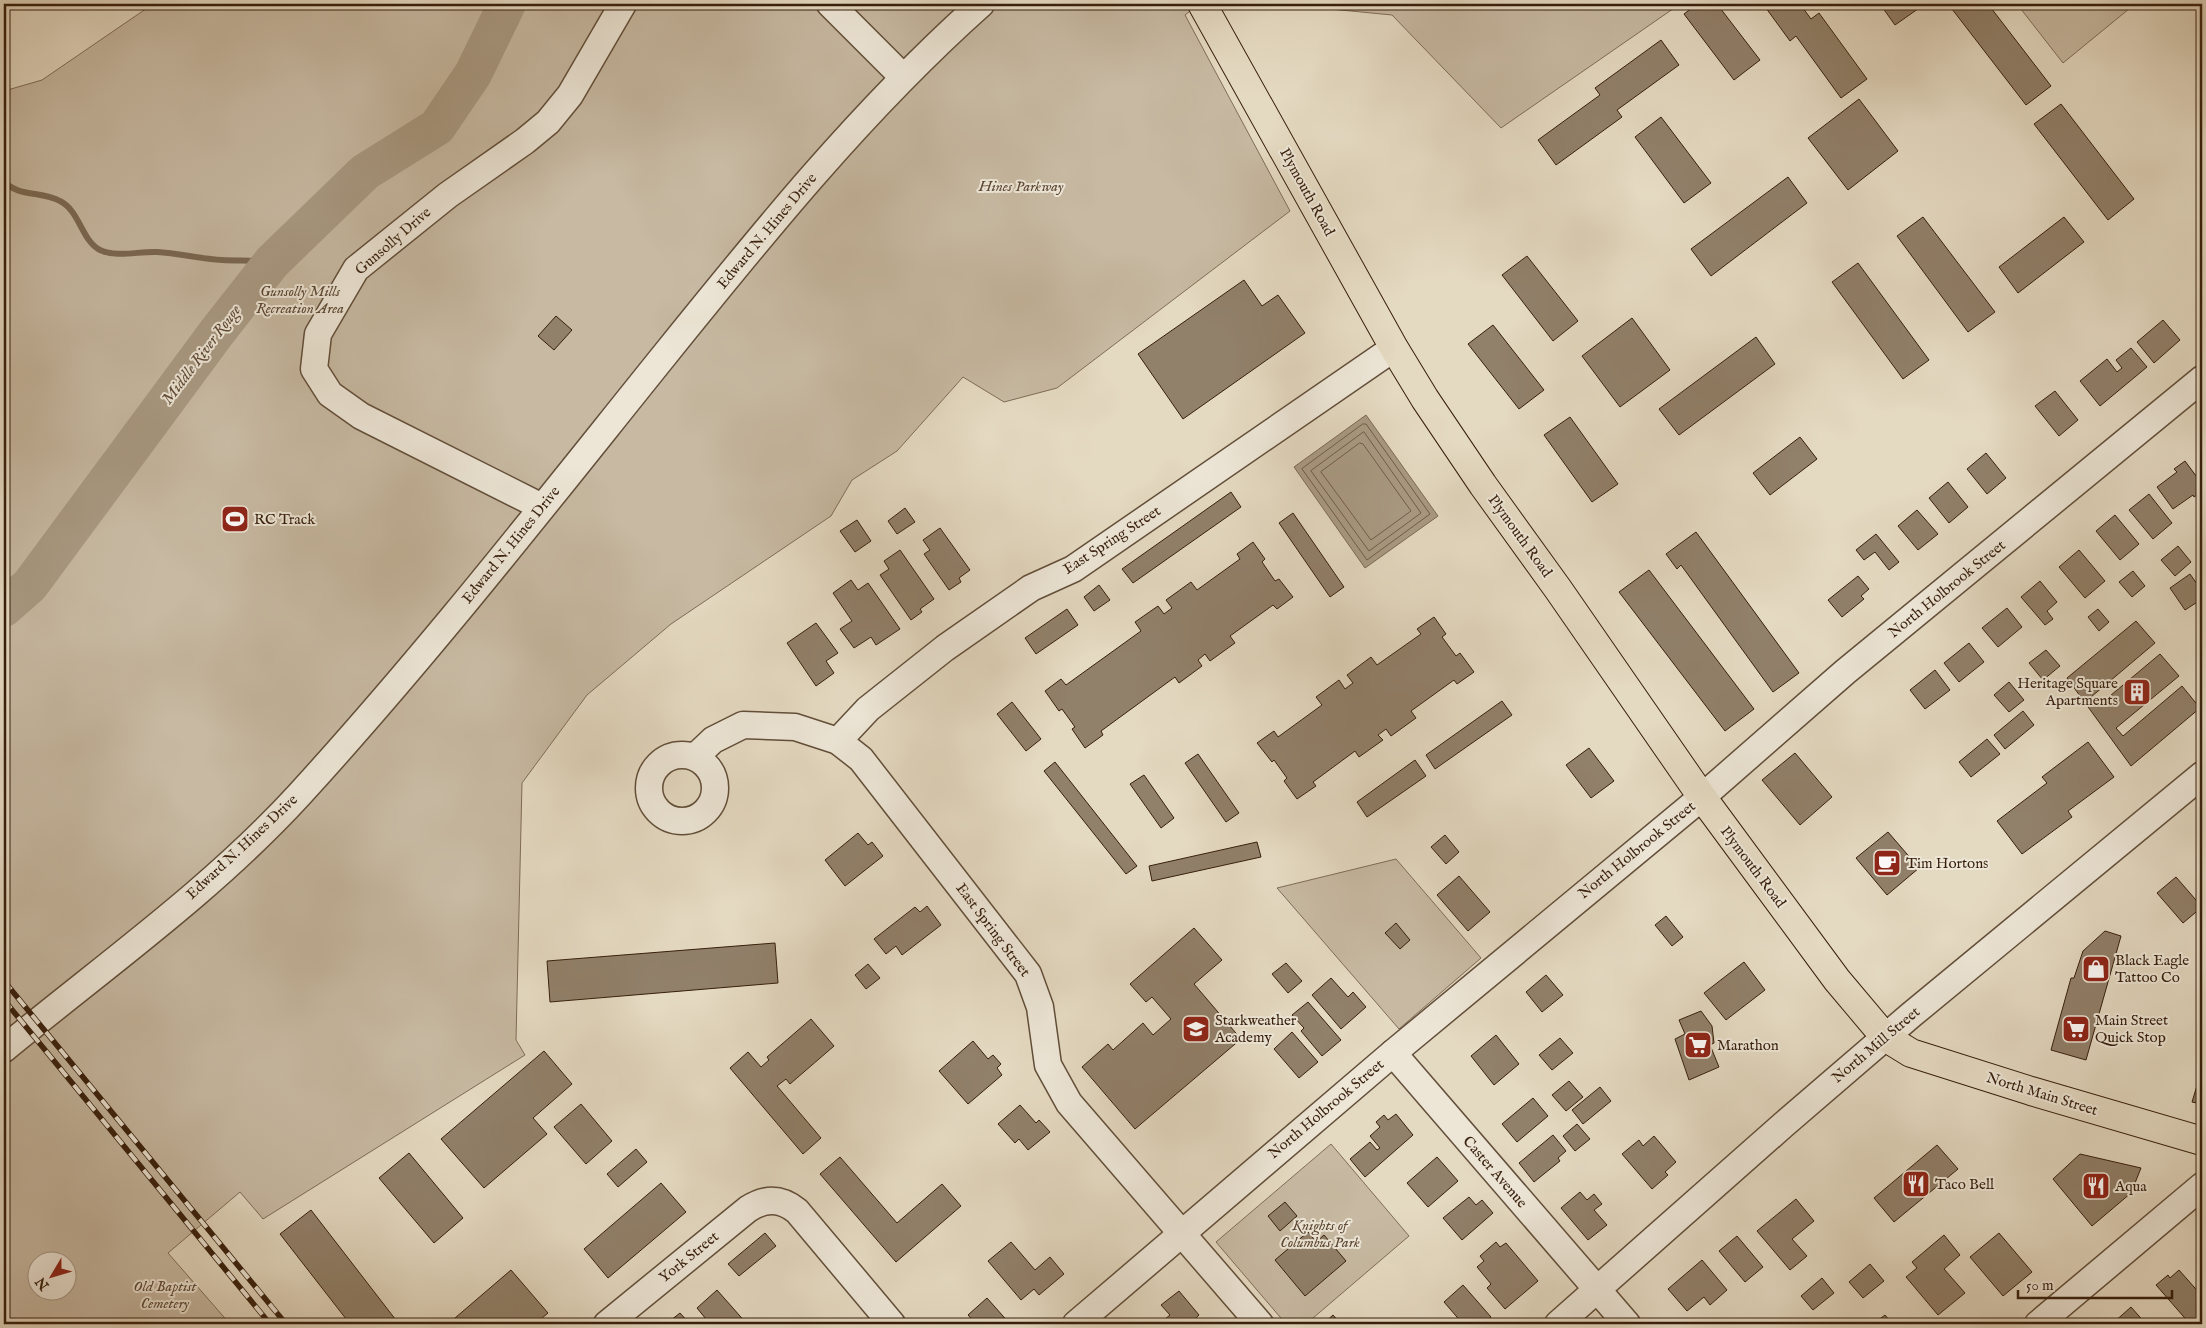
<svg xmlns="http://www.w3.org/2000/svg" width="2206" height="1328" viewBox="0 0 2206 1328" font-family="'IM FELL English',serif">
	<rect width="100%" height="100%" fill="#e4d9c1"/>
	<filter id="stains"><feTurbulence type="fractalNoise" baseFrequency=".004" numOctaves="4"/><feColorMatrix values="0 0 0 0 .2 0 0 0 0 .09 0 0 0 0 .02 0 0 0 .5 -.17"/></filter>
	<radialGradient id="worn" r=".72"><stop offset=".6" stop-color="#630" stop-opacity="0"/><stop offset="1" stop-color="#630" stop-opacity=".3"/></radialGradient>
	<g fill="#c7b9a2" stroke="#7f6c57" fill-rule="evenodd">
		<path d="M153 4H1199L1185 15 1290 211 1057 388 1004 402 963 377 897 451 852 480 831 516 671 624 587 695 522 783 516 1040 525 1055 263 1219 240 1192 168 1253 230 1324H4V91L42 80ZM38 1260H68V1290H38Z"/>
		<path d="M1279 4H1680L1501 128 1392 15Z"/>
		<path d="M2017 4H2135L2063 63Z"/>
		<path d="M1396 859 1481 958 1399 1029 1277 888Z"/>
		<path d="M1331 1144 1409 1236 1306 1324H1286L1216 1242Z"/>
	</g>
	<path fill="#a99a83" stroke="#7b6953" d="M1366 415 1438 516 1365 568 1294 467Z"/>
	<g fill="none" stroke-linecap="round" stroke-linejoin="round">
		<g stroke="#705c48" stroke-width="1">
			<path d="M1363 424H1366L1430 514 1367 560 1302 469Z"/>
			<path d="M1364 432 1421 513 1369 551 1311 471Z"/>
			<path d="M1360 443 1363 444 1411 511 1371 540 1321 472Z"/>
		</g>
		<g stroke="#7b6953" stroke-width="6">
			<path d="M1328 4V5"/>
			<path d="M4 181C17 197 42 191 60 201 80 211 81 240 100 250 117 258 139 251 157 252 179 253 200 259 222 260 239 261 255 260 272 262"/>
		</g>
		<path stroke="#a99a83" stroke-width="38" d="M4 608 30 585 217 332 272 262 365 172 437 127 473 74 507 4"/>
	</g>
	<g fill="#91806a" stroke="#371f0c">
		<path d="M1697 4H1717L1760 60 1734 80 1684 14Z"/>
		<path d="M1763 4H1800L1811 19 1819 13 1867 79 1841 98 1796 36 1790 41Z"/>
		<path d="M1880 4H1925L1895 25Z"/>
		<path d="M1959 4H1988L2051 86 2026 105 1952 9Z"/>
		<path d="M1661 40 1679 65 1617 110 1622 117 1556 165 1538 140 1600 95 1595 88Z"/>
		<path d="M1859 99 1898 151 1848 190 1808 138Z"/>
		<path d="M2061 104 2134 199 2108 220 2034 124Z"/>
		<path d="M1661 117 1711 183 1684 203 1635 137Z"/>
		<path d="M1788 177 1807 203 1711 276 1691 249Z"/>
		<path d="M1923 217 1995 312 1968 332 1897 236Z"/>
		<path d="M2064 217 2084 242 2018 293 1999 267Z"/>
		<path d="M1527 256 1578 321 1553 341 1502 275Z"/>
		<path d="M1858 263 1929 360 1903 379 1832 282Z"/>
		<path d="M1244 280 1262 306 1278 295 1305 333 1183 419 1138 354Z"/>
		<path d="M556 316 572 330 554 350 538 336Z"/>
		<path d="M1632 318 1670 370 1620 407 1582 356Z"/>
		<path d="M2163 320 2180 340 2154 363 2137 342Z"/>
		<path d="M1493 325 1544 390 1519 409 1468 344Z"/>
		<path d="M1756 337 1775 364 1679 435 1659 409Z"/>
		<path d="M2131 348 2147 367 2100 406 2080 381 2107 359 2117 372 2122 368 2116 360Z"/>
		<path d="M2055 391 2078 420 2059 436 2035 406Z"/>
		<path d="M1570 417 1618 484 1592 502 1544 435Z"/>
		<path d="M1800 437 1817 459 1770 495 1753 473Z"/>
		<path d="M1986 453 2006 478 1987 494 1967 469Z"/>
		<path d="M2185 461 2202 484V491L2194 497 2193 495 2173 509 2157 487 2177 472 2174 469Z"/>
		<path d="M1948 482 1968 507 1949 523 1929 498Z"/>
		<path d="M1231 492 1241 507 1133 583 1122 569Z"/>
		<path d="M2149 494 2172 523 2153 539 2129 510Z"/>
		<path d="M905 508 915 522 897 534 888 521Z"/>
		<path d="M1917 510 1938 534 1918 550 1898 526Z"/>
		<path d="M1293 513 1344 587 1330 597 1279 523Z"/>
		<path d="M2115 515 2139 544 2120 560 2096 531Z"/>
		<path d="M857 520 871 541 855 552 840 531Z"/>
		<path d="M940 528 970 570 959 578 961 582 949 590 924 554 930 550 923 540Z"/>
		<path d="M1696 532 1799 673 1773 692 1681 565 1677 569 1666 554Z"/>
		<path d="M1876 534 1899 562 1889 570 1875 552 1864 560 1856 550Z"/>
		<path d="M1253 542 1265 559 1262 562 1275 581 1279 579 1293 597 1277 609 1273 605 1230 636 1235 643 1210 661 1205 654 1198 660 1202 666 1179 683 1175 677 1101 731 1103 735 1085 748 1072 729 1075 727 1062 709 1059 711 1045 691 1061 679 1066 685 1141 631 1135 622 1158 606 1164 614 1172 608 1166 600 1191 582 1197 590 1240 559 1237 554Z"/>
		<path d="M2178 546 2191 562 2175 576 2161 560Z"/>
		<path d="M900 550 934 599 920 609 922 612 911 620 880 575 889 569 884 561Z"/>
		<path d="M2079 550 2105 581 2085 598 2059 567Z"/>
		<path d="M1649 570 1754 709 1725 731 1619 592Z"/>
		<path d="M2133 571 2145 586 2132 597 2119 582Z"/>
		<path d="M2190 574 2202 591V599L2185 610 2170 588Z"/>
		<path d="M1858 576 1869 589 1861 596 1864 599 1842 617 1828 600Z"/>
		<path d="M851 580 858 590 868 583 900 629 876 645 871 637 854 648 840 629 852 621 833 593Z"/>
		<path d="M2040 581 2057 602 2047 611 2053 619 2045 625 2021 597Z"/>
		<path d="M1099 585 1110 600 1094 611 1084 597Z"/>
		<path d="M2007 608 2022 627 1998 647 1982 628Z"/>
		<path d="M1067 609 1078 625 1036 654 1025 638Z"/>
		<path d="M2098 609 2109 622 2099 631 2088 617Z"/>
		<path d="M1434 617 1446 634 1442 637 1456 656 1460 653 1474 672 1457 684 1454 680 1411 711 1416 718 1391 736 1386 729 1378 735 1383 740 1359 757 1355 751 1313 782 1316 786 1297 799 1284 781 1287 778 1274 760 1272 762 1257 743 1274 731 1278 737 1322 705 1316 697 1339 680 1345 689 1353 683 1347 675 1371 657 1377 665 1421 634 1417 629Z"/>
		<path d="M2136 621 2155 643 2091 697 2098 706 2160 654 2179 676 2116 728 2123 736 2182 686 2200 708 2131 766 2067 678Z"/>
		<path d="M816 623 838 653 826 661 834 673 816 686 787 643Z"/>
		<path d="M1969 643 1984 662 1959 682 1944 663Z"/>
		<path d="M2046 650 2060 666 2043 680 2029 663Z"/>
		<path d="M1935 670 1950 690 1925 709 1910 690Z"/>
		<path d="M2009 682 2024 700 2009 712 1994 695Z"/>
		<path d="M1502 701 1512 715 1435 769 1426 755Z"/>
		<path d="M1012 702 1041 739 1026 751 997 714Z"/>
		<path d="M2023 711 2034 725 2005 749 1994 735Z"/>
		<path d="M1987 739 2000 754 1971 777 1959 762Z"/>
		<path d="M2088 742 2114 777 2068 811 2072 817 2022 854 1997 821 2047 783 2042 777Z"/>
		<path d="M1589 748 1614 781 1591 798 1566 765Z"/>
		<path d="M1795 753 1832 797 1800 825 1762 780Z"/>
		<path d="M1198 754 1239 813 1226 822 1185 763Z"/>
		<path d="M1415 760 1426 776 1367 817 1357 802Z"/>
		<path d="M1055 762 1137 866 1126 874 1044 771Z"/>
		<path d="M1144 775 1174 818 1161 828 1130 784Z"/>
		<path d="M1888 832 1919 868 1887 895 1856 858Z"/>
		<path d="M858 833 868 845 872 842 883 856 845 886 825 860Z"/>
		<path d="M1445 835 1459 852 1446 864 1431 847Z"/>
		<path d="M1257 842 1261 857 1152 881 1149 866Z"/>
		<path d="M1459 876 1490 912 1468 931 1437 895Z"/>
		<path d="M2176 877 2202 907 2183 923 2157 893Z"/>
		<path d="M927 906 941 925 902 955 896 946 886 954 874 939 915 907 920 912Z"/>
		<path d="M1666 916 1683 937 1672 946 1655 925Z"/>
		<path d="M1396 923 1410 940 1400 949 1385 933Z"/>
		<path d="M1194 928 1222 960 1194 984 1241 1039 1135 1129 1082 1067 1108 1044 1113 1050 1143 1023 1153 1035 1171 1019 1152 997 1146 1002 1130 984Z"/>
		<path d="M2105 931 2121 936 2086 1060 2051 1050 2071 978H2074L2083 951Z"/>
		<path d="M775 943 778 983 550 1002 547 961Z"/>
		<path d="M1744 962 1765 990 1726 1020 1704 993Z"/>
		<path d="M1286 963 1302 981 1288 993 1272 974Z"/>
		<path d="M868 964 880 978 866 989 855 975Z"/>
		<path d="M1546 975 1563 995 1542 1012 1526 992Z"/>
		<path d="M1331 978 1348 997 1353 992 1366 1007 1341 1029 1312 995Z"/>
		<path d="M1308 1002 1341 1040 1322 1056 1301 1031 1304 1028 1292 1015Z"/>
		<path d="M1701 1011 1712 1026 1714 1043 1710 1045 1719 1067 1689 1080 1675 1039 1685 1034 1679 1020Z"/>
		<path d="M811 1019 834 1046 790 1084 786 1079 777 1086 821 1138 803 1154 730 1068 748 1052 761 1067 769 1060 767 1057Z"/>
		<path d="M1292 1032 1318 1062 1299 1078 1274 1049Z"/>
		<path d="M1496 1035 1519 1064 1494 1085 1471 1056Z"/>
		<path d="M1560 1038 1573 1053 1552 1070 1539 1055Z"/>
		<path d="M973 1041 988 1059 993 1055 1001 1064 997 1068 1002 1075 968 1104 939 1071Z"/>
		<path d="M544 1051 572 1084 533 1118 547 1134 484 1188 441 1139Z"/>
		<path d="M2202 1069V1104L2192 1102Z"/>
		<path d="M1569 1081 1583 1097 1566 1111 1552 1095Z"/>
		<path d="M1600 1087 1611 1101 1583 1124 1572 1110Z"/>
		<path d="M1533 1098 1548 1116 1517 1142 1502 1124Z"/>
		<path d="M581 1104 612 1141 586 1164 554 1127Z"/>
		<path d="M1020 1105 1036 1123 1039 1120 1050 1132 1028 1150 1019 1139 1015 1143 998 1124Z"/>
		<path d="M1396 1114 1413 1135 1365 1177 1350 1159 1370 1142 1377 1150 1380 1148 1370 1136 1380 1127 1376 1122 1384 1115 1388 1120Z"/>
		<path d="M1577 1124 1590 1139 1575 1151 1563 1136Z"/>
		<path d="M1553 1135 1566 1151 1558 1158 1560 1161 1534 1182 1519 1163Z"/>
		<path d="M1654 1136 1676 1162 1665 1172 1668 1175 1652 1189 1622 1154 1639 1140 1643 1146Z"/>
		<path d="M1937 1145 1958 1169 1894 1222 1874 1198Z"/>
		<path d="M636 1149 647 1162 618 1187 607 1174Z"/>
		<path d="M409 1153 463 1218 434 1243 379 1178Z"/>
		<path d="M2080 1154 2141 1168 2131 1193 2092 1226 2053 1179Z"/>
		<path d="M840 1157 897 1223 942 1184 961 1206 896 1262 820 1174Z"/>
		<path d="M1437 1157 1458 1181 1428 1207 1407 1183Z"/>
		<path d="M661 1183 686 1212 608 1278 584 1249Z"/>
		<path d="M1580 1192 1587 1200 1594 1194 1602 1204 1594 1210 1607 1225 1588 1240 1561 1208Z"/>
		<path d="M1469 1197 1476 1205 1482 1200 1493 1213 1462 1240 1443 1218Z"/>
		<path d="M1796 1199 1814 1221 1792 1239 1807 1256 1790 1270 1757 1231Z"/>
		<path d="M1285 1202 1297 1216 1280 1231 1268 1216Z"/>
		<path d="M311 1210 399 1324H350L280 1234Z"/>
		<path d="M1308 1232 1316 1242 1324 1235 1346 1261 1305 1296 1275 1260Z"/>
		<path d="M765 1233 776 1246 739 1276 728 1264Z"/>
		<path d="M1999 1233 2032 1272 2003 1296 1970 1257Z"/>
		<path d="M1944 1235 1960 1255 1944 1269 1965 1293 1938 1315 1906 1277 1917 1268 1912 1262Z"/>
		<path d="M1737 1236 1763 1267 1745 1282 1719 1251Z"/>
		<path d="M1011 1242 1035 1270 1050 1257 1064 1274 1039 1295 1034 1289 1021 1300 988 1261Z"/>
		<path d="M1496 1242 1500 1247 1506 1243 1538 1281 1505 1309 1487 1288 1491 1284 1477 1267 1484 1261 1480 1256Z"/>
		<path d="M1702 1260 1727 1290 1710 1305 1704 1297 1687 1311 1668 1289Z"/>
		<path d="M1870 1264 1884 1281 1863 1298 1849 1282Z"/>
		<path d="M511 1270 548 1313 535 1324H448Z"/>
		<path d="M2179 1270 2202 1296V1324H2190L2156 1285 2168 1275 2170 1278Z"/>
		<path d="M1822 1278 1834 1293 1813 1310 1801 1296Z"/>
		<path d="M1463 1285 1491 1317 1482 1324H1463L1444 1302Z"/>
		<path d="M717 1290 747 1324H710L697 1308Z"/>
		<path d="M1179 1291 1199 1315 1196 1318 1201 1324H1159L1170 1315 1161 1305Z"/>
		<path d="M987 1298 1010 1324H976L968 1315Z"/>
		<path d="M2131 1307 2146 1324H2114L2113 1323Z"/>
		<path d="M680 1313 690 1324H666Z"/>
		<path d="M1333 1315 1341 1324H1323Z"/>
		<path d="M1885 1315 1890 1321 1887 1324H1873Z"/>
	</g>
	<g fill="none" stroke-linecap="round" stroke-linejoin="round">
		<defs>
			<g id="minor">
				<path d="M830 4 903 77"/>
				<path d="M542 507 361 416 330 394 314 369 318 334 356 269 448 195 525 141 548 122 570 95 623 4"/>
				<path d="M838 741 868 709 945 648 1031 588 1073 569 1394 348"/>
				<circle cx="682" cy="788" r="33"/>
				<path d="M695 757 713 740 743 725 795 727 838 741 861 759 1028 974 1040 1007 1048 1065 1069 1103 1260 1324"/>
				<path d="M4 1049C103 967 211 891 299 795 427 655 544 505 663 357 762 234 862 110 981 4"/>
				<path d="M1393 1053 1627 1324"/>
				<path d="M607 1324 748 1209C765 1198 781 1198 797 1211L892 1324"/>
				<path d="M1076 1324 1393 1053 1702 797 1845 672 2202 379"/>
				<path d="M1558 1324 1782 1126 1911 1015 2202 775"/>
				<path d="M2038 1324 2202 1186"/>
			</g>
			<path id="major" d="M1202 4 1394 348 1425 399 1483 485 1558 589 1702 797 1837 980 1885 1037 1911 1053 2031 1091 2202 1141"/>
		</defs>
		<use href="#minor" stroke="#624e39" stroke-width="29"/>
		<use href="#major" stroke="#371f0c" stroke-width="30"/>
		<use href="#minor" stroke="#ede6d7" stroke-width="26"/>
		<use href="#major" stroke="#e4d9c1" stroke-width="28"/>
		<defs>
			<g id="rail">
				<path d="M4 981 286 1324"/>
				<path d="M4 1000 270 1324"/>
			</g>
		</defs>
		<use href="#rail" stroke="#371f0c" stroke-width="5.5"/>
		<use href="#rail" stroke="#ede6d7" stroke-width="4" stroke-dasharray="11" stroke-linecap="butt"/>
	</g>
	<defs>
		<symbol id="stadium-square" viewBox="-11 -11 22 22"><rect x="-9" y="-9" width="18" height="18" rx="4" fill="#8f2418" stroke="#ede6d7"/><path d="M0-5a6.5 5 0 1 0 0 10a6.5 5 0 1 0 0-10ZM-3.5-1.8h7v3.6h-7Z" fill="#fff"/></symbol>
		<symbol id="building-square" viewBox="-11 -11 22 22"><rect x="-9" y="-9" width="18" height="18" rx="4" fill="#8f2418" stroke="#ede6d7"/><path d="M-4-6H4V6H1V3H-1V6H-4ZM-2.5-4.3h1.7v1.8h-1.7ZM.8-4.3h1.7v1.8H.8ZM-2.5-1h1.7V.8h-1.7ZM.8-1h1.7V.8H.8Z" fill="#fff"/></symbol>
		<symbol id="cafe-square" viewBox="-11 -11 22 22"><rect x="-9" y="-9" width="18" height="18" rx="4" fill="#8f2418" stroke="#ede6d7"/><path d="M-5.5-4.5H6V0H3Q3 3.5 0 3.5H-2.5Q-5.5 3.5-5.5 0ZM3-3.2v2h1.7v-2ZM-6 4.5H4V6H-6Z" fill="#fff"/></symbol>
		<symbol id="shop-square" viewBox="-11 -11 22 22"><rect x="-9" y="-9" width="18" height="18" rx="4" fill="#8f2418" stroke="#ede6d7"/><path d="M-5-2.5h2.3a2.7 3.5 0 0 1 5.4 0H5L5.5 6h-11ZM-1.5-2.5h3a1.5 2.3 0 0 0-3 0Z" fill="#fff"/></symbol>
		<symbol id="school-square" viewBox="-11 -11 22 22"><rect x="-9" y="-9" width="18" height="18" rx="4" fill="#8f2418" stroke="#ede6d7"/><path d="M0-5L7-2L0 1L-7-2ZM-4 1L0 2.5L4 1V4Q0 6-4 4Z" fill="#fff"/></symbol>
		<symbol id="supermarket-square" viewBox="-11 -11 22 22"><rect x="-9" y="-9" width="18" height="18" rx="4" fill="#8f2418" stroke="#ede6d7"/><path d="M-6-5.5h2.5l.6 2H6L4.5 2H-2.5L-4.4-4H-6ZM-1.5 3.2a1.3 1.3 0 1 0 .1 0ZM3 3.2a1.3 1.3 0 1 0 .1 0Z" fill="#fff"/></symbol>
		<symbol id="restaurant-square" viewBox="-11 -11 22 22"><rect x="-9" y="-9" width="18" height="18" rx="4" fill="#8f2418" stroke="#ede6d7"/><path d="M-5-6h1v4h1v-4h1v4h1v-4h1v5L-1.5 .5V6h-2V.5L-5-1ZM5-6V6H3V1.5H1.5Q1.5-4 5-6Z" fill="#fff"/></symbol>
	</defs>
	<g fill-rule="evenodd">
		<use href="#stadium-square" x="219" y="503" width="32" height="32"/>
		<use href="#building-square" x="2121" y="676" width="32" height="32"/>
		<use href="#cafe-square" x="1871" y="847" width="32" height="32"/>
		<use href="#shop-square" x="2080" y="953" width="32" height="32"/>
		<use href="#school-square" x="1180" y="1013" width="32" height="32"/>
		<use href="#supermarket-square" x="2060" y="1013" width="32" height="32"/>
		<use href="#supermarket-square" x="1682" y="1029" width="32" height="32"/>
		<use href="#restaurant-square" x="1900" y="1168" width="32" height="32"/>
		<use href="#restaurant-square" x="2080" y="1170" width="32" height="32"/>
	</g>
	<g text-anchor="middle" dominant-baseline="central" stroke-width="4" stroke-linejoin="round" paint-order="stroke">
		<g font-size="15" font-style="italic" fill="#5b4632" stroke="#ede6d7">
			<text x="1021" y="186">Hines Parkway</text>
			<text x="300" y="291">Gunsolly Mills<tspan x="300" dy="17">Recreation Area</tspan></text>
			<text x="1320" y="1225">Knights of<tspan x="1320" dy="17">Columbus Park</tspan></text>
			<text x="165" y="1286">Old Baptist<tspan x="165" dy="17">Cemetery</tspan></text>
		</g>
		<g font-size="15" fill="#371f0c" stroke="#ede6d7">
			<text transform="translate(1307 192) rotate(61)">Plymouth Road</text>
			<text transform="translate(767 231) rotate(-50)">Edward N. Hines Drive</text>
			<text transform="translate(393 241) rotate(-41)">Gunsolly Drive</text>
			<text transform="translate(1520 536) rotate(54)">Plymouth Road</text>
			<text transform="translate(1112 540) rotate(-33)">East Spring Street</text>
			<text transform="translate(511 545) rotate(-51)">Edward N. Hines Drive</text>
			<text transform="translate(1947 589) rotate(-39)">North Holbrook Street</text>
			<text transform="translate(242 847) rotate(-43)">Edward N. Hines Drive</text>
			<text transform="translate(1637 850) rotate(-39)">North Holbrook Street</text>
			<text transform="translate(1753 867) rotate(53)">Plymouth Road</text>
			<text transform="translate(993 930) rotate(53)">East Spring Street</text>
			<text transform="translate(1876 1045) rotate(-40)">North Mill Street</text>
			<text transform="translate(2042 1094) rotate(17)">North Main Street</text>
			<text transform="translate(1326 1109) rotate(-40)">North Holbrook Street</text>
			<text transform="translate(1495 1172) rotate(49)">Caster Avenue</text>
			<text transform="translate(689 1257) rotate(-39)">York Street</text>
		</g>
		<g font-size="15" fill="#371f0c" stroke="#ede6d7" text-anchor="start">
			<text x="254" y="519">RC Track</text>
			<text x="2118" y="683" text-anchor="end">Heritage Square<tspan x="2118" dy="17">Apartments</tspan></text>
			<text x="1906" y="863">Tim Hortons</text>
			<text x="2115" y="960">Black Eagle<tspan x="2115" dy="17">Tattoo Co</tspan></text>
			<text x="1215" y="1020">Starkweather<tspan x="1215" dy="17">Academy</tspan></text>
			<text x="2095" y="1020">Main Street<tspan x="2095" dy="17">Quick Stop</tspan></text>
			<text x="1717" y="1045">Marathon</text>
			<text x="1935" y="1184">Taco Bell</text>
			<text x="2115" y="1186">Aqua</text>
		</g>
		<g font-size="16" font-style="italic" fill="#5f4a36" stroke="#ede6d7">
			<text transform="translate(202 355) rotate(-53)">Middle River Rouge</text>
		</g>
	</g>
	<rect width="2206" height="1328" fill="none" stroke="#e4d9c1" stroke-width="20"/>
	<rect x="5" y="5" width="2196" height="1318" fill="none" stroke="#371f0c" stroke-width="2.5"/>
	<rect x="10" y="10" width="2186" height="1308" fill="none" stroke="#371f0c"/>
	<g transform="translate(52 1276) rotate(232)"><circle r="24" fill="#ede6d7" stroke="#a49686"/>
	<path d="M0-4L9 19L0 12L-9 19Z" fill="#8f2418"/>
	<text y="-8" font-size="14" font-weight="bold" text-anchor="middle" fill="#371f0c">N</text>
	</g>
	<path d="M2018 1290v8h154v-8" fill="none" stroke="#371f0c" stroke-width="2.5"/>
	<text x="2026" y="1290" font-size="15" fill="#371f0c" stroke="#ede6d7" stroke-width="4" paint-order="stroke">50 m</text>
	<rect width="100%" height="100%" filter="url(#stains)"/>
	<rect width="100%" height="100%" fill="url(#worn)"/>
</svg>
